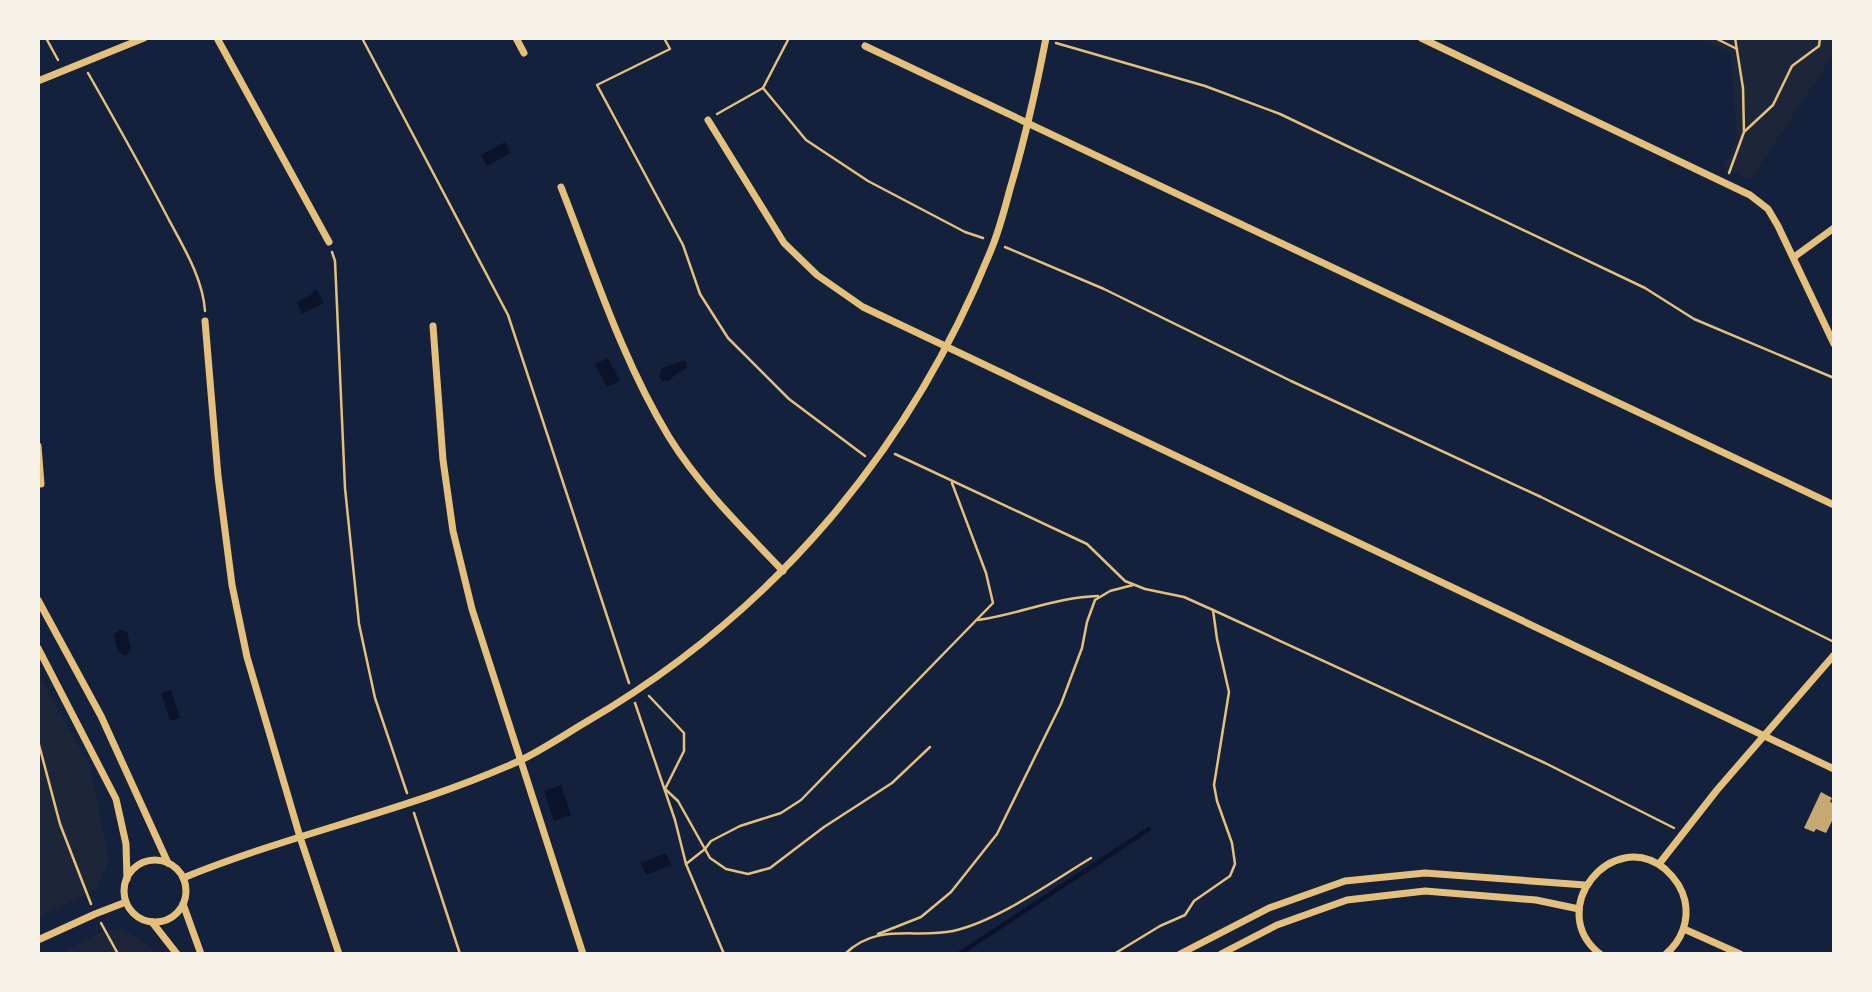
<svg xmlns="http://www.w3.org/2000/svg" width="1872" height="992" viewBox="0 0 1872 992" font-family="'Crimson Pro',serif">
	<rect width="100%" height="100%" fill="#14213d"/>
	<g fill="#1d2539">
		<path d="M1698 39H1833V55L1750 180 1723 166 1738 140 1730 52Z"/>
		<path d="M38 673 90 767 109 860 96 890 39 916Z"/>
		<path d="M122 929 148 945 154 953 60 954 103 931Z"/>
	</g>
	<g fill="#0b132b">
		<path d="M505 142 511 153 487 166 481 155Z"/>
		<path d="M315 289 318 291 324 303 302 314 297 302 311 295Z"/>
		<path d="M608 358 620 381 607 387 595 364Z"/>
		<path d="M683 361 687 363 686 369 677 373 669 381H662L659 377 662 368Z"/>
		<path d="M120 629 127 632 131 648 126 656 118 652 114 635Z"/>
		<path d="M171 690 180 718 170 721 161 693Z"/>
		<path d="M561 785 571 815 554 821 544 791Z"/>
		<path d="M666 853 671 865 646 875 641 863Z"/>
	</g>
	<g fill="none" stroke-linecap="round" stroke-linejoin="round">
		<path stroke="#0b132b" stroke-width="4.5" d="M959 954 1149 829"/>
	</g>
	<path fill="#c6a872" d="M1821 792 1832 798 1830 802 1834 803V817L1826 833 1816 829 1814 832 1804 828Z"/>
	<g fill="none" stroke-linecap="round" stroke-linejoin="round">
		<g stroke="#e5c07b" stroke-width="2.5">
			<path d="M46 38 58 60"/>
			<path d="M362 38 508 315 629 683"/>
			<path d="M664 38 670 49 597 85 683 245 700 294 728 338 789 399 865 456"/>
			<path d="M1715 38 1737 49"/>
			<path d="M1056 43 1205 86 1280 114 1645 288 1694 319 1834 378"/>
			<path d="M88 73C116 122 143 170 169 220 184 248 203 279 205 311"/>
			<path d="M763 88 806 140 868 181 965 232 983 238"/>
			<path d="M717 114 763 88 789 38"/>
			<path d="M1745 131 1773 105 1792 66 1819 46 1820 38"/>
			<path d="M1729 173 1744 132 1743 88 1735 38"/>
			<path d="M1005 247 1104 289 1291 381 1541 497 1834 642"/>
			<path d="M332 252 335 261 345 488 359 624 375 698 407 793"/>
			<path d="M895 454 1087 544 1125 581 1145 589 1184 597 1213 610 1545 763 1674 828"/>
			<path d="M978 620C1019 614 1058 597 1098 596"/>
			<path d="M649 696 684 733V751L665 789 678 801 710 858 726 869 748 874 770 868 824 827 892 783 930 747"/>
			<path d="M635 703 675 820 686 864 724 954"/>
			<path d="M38 741 60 824 91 904"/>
			<path d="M414 813 460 954"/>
			<path d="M686 864 705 849 711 841 740 826 781 813 801 800 993 603 986 573 952 483"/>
			<path d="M101 923 118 954"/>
			<path d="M878 934 921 917 951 892 997 834 1061 704 1082 648 1087 622 1095 600 1110 591 1133 585"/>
			<path d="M845 954C877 922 915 939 953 931 998 921 1051 882 1091 858"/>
			<path d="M1114 954 1160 926 1185 915 1194 901 1230 876 1235 864 1232 843 1217 801 1214 785 1229 692 1217 639 1213 610"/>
		</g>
		<g stroke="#e5c07b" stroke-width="7">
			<path d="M217 38 329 242"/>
			<path d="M516 38 524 53"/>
			<path d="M1421 38 1750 195 1768 209 1778 226 1834 344"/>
			<path d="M865 46 1834 505"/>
			<path d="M38 81 144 38"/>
			<path d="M708 120 784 243 817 275 863 307 1834 769"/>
			<path d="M561 187C594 271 622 360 669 437 700 487 743 529 783 571"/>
			<path d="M1794 257 1834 228"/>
			<path d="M205 321 218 476 232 585 247 657 300 837 339 954"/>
			<path d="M433 326 443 460 453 531 472 609 583 954"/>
			<path d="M38 446 41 484"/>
			<path d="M38 600 101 716 168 863"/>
			<path d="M38 648 116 799 126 844 127 879"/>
			<circle cx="155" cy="891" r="31"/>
			<path d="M1659 864 1717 790 1834 655"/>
			<path d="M183 878C293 833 411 810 519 761 542 750 564 735 586 722 774 613 913 447 993 245 1000 227 1005 208 1010 189 1025 139 1036 90 1046 38"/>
			<path d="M183 904 201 954"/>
			<path d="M152 922 177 954"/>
			<path d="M1684 929 1740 954"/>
			<path d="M38 940 95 914 126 902"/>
			<path d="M1180 954 1269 908 1345 881 1425 873 1585 885"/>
			<path d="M1221 954 1277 925 1347 900 1425 891 1536 900 1579 909"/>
			<path d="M1600 954C1544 910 1612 826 1665 869 1675 878 1682 887 1685 901 1689 921 1682 940 1666 954"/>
		</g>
	</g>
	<rect width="1872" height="992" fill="none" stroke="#f6f1e7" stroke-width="80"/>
</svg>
